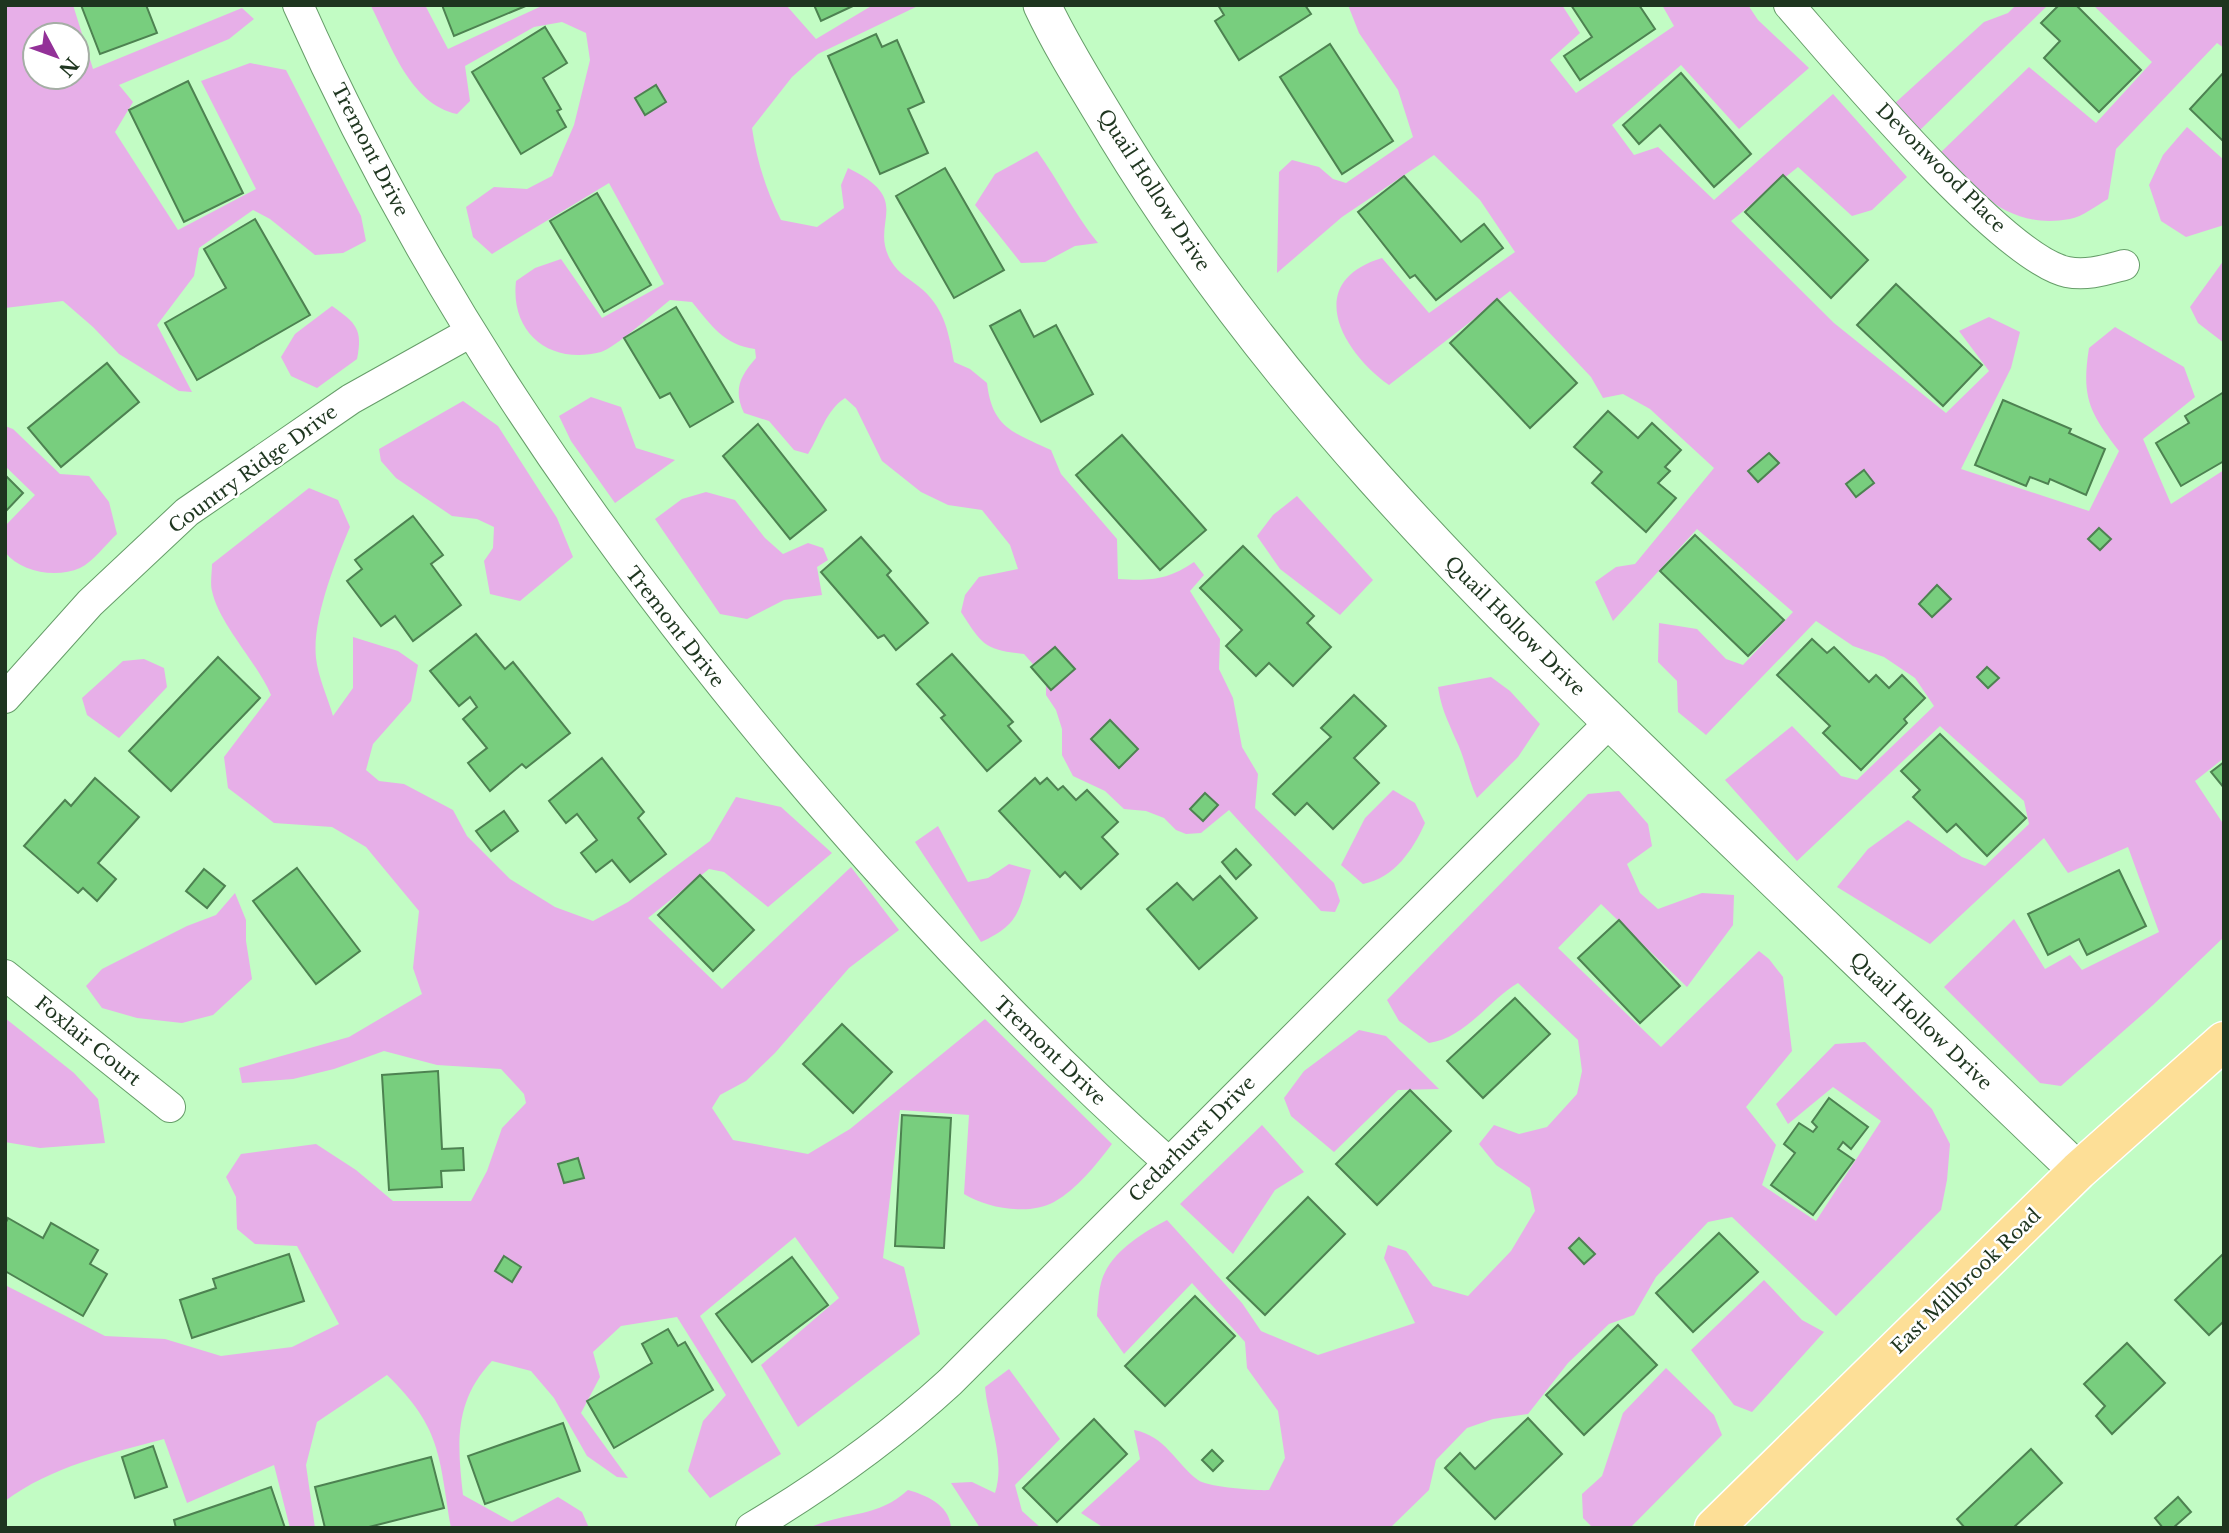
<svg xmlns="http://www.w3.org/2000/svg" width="2229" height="1533" viewBox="0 0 2229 1533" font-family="'Libre Baskerville',serif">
	<rect width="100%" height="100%" fill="#c2fcc4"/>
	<g fill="#e7afe8" fill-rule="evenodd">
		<path d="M5 5H73L93 69 242 8 254 19 229 39 119 85 133 102 115 132 178 230 256 189 201 81 250 63 286 70 361 216 366 241 343 253 315 255 270 219 253 210 199 248 194 276 157 325 192 392 179 391 119 354 93 327 63 301 5 308ZM35 35H77V77H35Z"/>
		<path d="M425 5 448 49 544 5H786L816 39 873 5H920L818 54 792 77 752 128C757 162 766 190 781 220L817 227 844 208 841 185 848 168C916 201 868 222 891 261 899 275 912 280 923 290 945 310 949 334 954 362L970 369 987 383C992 428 1014 433 1051 450L1061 474 1117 539 1118 579C1150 581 1168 580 1194 562L1204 575 1190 591 1220 639 1219 669 1233 698 1242 747 1258 774 1255 808 1334 883 1340 901 1335 912 1321 911 1229 810 1201 833 1186 834 1176 830 1164 818 1146 811 1124 809 1105 791 1073 776 1062 755V729L1056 710 1046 695V679L1024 654C985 650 982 645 961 612L965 595 979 577 1018 569 1010 545 982 510 948 505 921 492 882 461 856 408 845 398C826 410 820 435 808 454L794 450 769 421 744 413C733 390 740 376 756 358L755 349C724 345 711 325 692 302L670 300C657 310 615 348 601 352 551 365 510 334 516 281L535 268 561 259 602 318 664 284 609 183 492 254 473 237 466 207 494 187 527 189 552 176 574 125 590 60 586 33 562 22 534 27 465 66 470 101 457 114C410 104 391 45 371 6Z"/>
		<path d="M1348 5H1562L1580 33 1550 60 1576 93 1674 26 1662 5H1748L1758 20 1809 68 1739 129 1681 65 1612 125 1634 155 1658 147 1714 200 1833 94 1907 177 1872 210 1852 216 1798 167 1731 221 1834 323 1946 413 1989 371 1959 331 1989 317 2020 332 2011 368 1961 469 2089 511 2119 451C2090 413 2081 398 2089 348L2115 327 2184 367 2195 397 2143 439 2171 504 2224 470V758L2195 781 2224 825V937L2153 1005 2061 1086 2040 1083 1944 987 2014 919 2045 969 2070 955 2082 970 2159 932 2128 847 2068 873 2044 838 1930 944 1837 887 1868 849 1908 820 1962 857 1985 866 2029 824 2024 801 1940 726 1797 861 1725 780 1792 726 1841 776 1857 780 1934 706 1915 678 1884 657 1853 646 1816 621 1706 735 1678 712 1677 681 1658 662 1659 623 1697 629 1726 659 1743 665 1793 612 1697 529 1613 621 1595 582 1616 567 1635 564 1714 468 1650 409 1623 394 1603 398 1591 377 1510 291 1389 385C1341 351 1303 282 1382 258L1429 313 1515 252 1480 200 1434 155 1342 217 1277 273 1279 172 1292 160 1319 167 1333 179 1346 183 1413 137 1398 90 1359 33Z"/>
		<path d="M2016 5H2048L1919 131 1894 104 1984 22 2008 13Z"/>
		<path d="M2093 5H2224V48L2217 43 2116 149 2108 199C2097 205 2082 217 2070 219 2009 230 1978 192 1939 154L2029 67 2096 123 2152 62Z"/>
		<path d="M2187 127 2224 160V225L2186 237 2161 221 2149 185 2163 155Z"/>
		<path d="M1037 151C1059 181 1074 214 1098 243L1075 246 1045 262 1021 263 975 205 995 174Z"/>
		<path d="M2224 260V343L2198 323 2190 307Z"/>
		<path d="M332 306C356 323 363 329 357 359L317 388 291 376 281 357 295 334Z"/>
		<path d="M591 397 621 407 636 448 675 460 615 503 571 441 559 416Z"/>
		<path d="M463 401 498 426 557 518 573 557 520 601 490 594 484 561 493 548 494 527 477 519 452 516 396 478 381 461 379 449Z"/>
		<path d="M5 426 13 429 60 474 89 476 109 502 117 534C106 544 93 562 80 568 57 578 21 573 5 552L7 524 35 495 5 466Z"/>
		<path d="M309 488 338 500 350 527C335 562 312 620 316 658 318 677 328 698 333 716L353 688V637L398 651 418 665 411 701 373 744 366 770 379 781 404 784 453 810 467 836 510 879 555 907 593 921 628 902 710 841 736 797 781 807 832 853 768 907 724 872 709 869 648 918 722 989 851 867 899 930 849 968 775 1053 746 1081 720 1095 712 1108 733 1140 808 1154 850 1129 985 1019 1112 1144C1096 1165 1077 1189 1054 1202 1029 1216 986 1208 964 1194L969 1115 900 1110 883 1258 904 1267 920 1334 798 1427 761 1365 839 1298 795 1237 700 1316 781 1454 710 1498 688 1471 703 1421 726 1395 677 1317 621 1326 593 1352 600 1377 581 1413 628 1478 617 1477 587 1456 554 1398 531 1371 492 1361C454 1401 457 1443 463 1495L512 1522 558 1497 582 1512 589 1528H451C439 1457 442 1428 387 1375L317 1422 306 1465 315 1528H290L274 1465 187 1503 164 1439C109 1454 52 1466 5 1501V1285L105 1336 165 1339 221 1356 292 1347 339 1324 297 1246 255 1244 237 1229 236 1197 226 1177 241 1154 316 1144 356 1170 393 1201H471L487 1171 502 1128 526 1103 524 1094 501 1069 437 1065 384 1051 334 1069 293 1079 242 1083 239 1068 349 1037 422 994 413 968 419 911 366 847 332 827 274 823 228 788 224 757 271 695C257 662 219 624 212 591 210 583 212 572 212 564Z"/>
		<path d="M706 492 735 500 765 538 783 554 808 543 823 548 828 560 817 567 822 595 784 600 747 619 720 614 655 519 682 499Z"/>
		<path d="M1297 496 1373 580 1340 615 1280 569 1257 536 1273 515Z"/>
		<path d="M144 659 164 668 167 687 119 738 87 715 82 698 123 661Z"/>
		<path d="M1491 677 1510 691 1540 724 1518 757 1477 798C1468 779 1465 758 1456 740 1447 718 1442 711 1438 687Z"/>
		<path d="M1393 790 1415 803 1425 823C1413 850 1394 878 1363 884L1341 865 1365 818Z"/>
		<path d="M1619 791 1648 824 1652 846 1627 864 1640 893 1658 909 1702 893 1734 895 1733 925 1687 987 1601 904 1558 948 1661 1047 1759 951 1769 959 1783 977 1792 1051 1746 1107 1776 1145 1762 1185 1816 1221 1881 1121 1833 1087 1788 1124 1776 1104 1835 1044 1865 1042 1932 1109 1950 1144 1947 1180 1941 1210 1836 1316 1732 1217 1708 1222 1656 1277 1634 1315 1609 1324 1568 1363 1528 1414 1493 1419 1467 1428 1436 1460 1429 1490 1390 1528H1104L1081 1513 1140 1459 1134 1430C1166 1436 1175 1463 1198 1480 1207 1487 1258 1491 1269 1490L1285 1458 1278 1411 1247 1368 1245 1342 1192 1283 1124 1354 1097 1316C1098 1306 1098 1294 1101 1283 1108 1254 1142 1233 1167 1220L1242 1303 1261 1331 1318 1355 1415 1323 1384 1258 1388 1245 1406 1251 1433 1286 1468 1296 1511 1251 1535 1211 1530 1188 1496 1165 1479 1144 1494 1125 1519 1134 1547 1127 1577 1094 1582 1071 1578 1040 1518 983C1488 1001 1465 1038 1429 1043L1399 1021 1387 1000 1588 794Z"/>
		<path d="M938 826 968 882 988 878 1009 864 1031 870C1019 909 1021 924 981 942L915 842Z"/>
		<path d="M235 893 246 920V941L252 979 213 1015 182 1023 137 1018 102 1008 86 986 102 969 187 926 216 915Z"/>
		<path d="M5 1018 74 1073 98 1099 105 1143 40 1148 5 1142Z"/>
		<path d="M1359 1030 1386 1036 1439 1089 1398 1090 1334 1152 1291 1116 1284 1098 1304 1071Z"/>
		<path d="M1262 1125 1304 1172 1275 1190 1233 1254 1180 1204Z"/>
		<path d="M1764 1280 1802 1320 1824 1332 1752 1412 1734 1405 1691 1350Z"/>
		<path d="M1666 1368 1714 1415 1722 1435 1630 1528H1593L1583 1518 1582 1494 1602 1476 1623 1413Z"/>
		<path d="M1009 1369 1060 1439 1015 1485 1022 1511 1041 1528H980L951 1483 972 1482 995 1493C1006 1459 988 1421 985 1387Z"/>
		<path d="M908 1490C926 1495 950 1505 951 1528H809C846 1511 876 1519 908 1490Z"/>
	</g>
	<g fill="#78ce7e" stroke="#4d8251" stroke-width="2">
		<path d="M81 5H146L157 33 100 54Z"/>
		<path d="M442 5H528L454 36Z"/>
		<path d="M814 5H855L821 21Z"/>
		<path d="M1218 5H1305L1311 14 1239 60 1215 21 1224 15Z"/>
		<path d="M1571 5H1639L1655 29 1580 80 1564 56 1592 37Z"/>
		<path d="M2059 5H2076L2141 70 2099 112 2044 58 2060 41 2041 23Z"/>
		<path d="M545 27 567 63 543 78 561 109 557 111 566 127 521 154 472 72Z"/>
		<path d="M876 34 882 47 897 40 924 102 908 109 928 153 880 174 828 56Z"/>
		<path d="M1330 44 1393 141 1342 174 1280 77Z"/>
		<path d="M2224 72V142L2190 109Z"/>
		<path d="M1681 73 1751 154 1714 187 1660 125 1639 144 1623 125Z"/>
		<path d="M188 81 243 193 184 222 129 110Z"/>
		<path d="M656 85 666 102 645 115 635 98Z"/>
		<path d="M945 168 1004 270 954 298 896 196Z"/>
		<path d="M1783 175 1868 260 1831 298 1745 212Z"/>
		<path d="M1404 176 1461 242 1484 224 1503 248 1436 300 1415 275 1410 278 1358 212Z"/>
		<path d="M597 193 651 285 604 312 550 221Z"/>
		<path d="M255 219 310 315 197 380 165 323 226 288 204 249Z"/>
		<path d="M1896 284 1982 365 1943 406 1857 325Z"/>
		<path d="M1497 299 1577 383 1530 428 1450 343Z"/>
		<path d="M676 307 733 402 690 427 670 393 660 398 624 338Z"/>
		<path d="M1020 310 1034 337 1056 325 1093 394 1041 422 990 326Z"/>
		<path d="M107 363 139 402 61 467 28 428Z"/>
		<path d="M2224 392V461L2181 486 2156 443 2189 423 2185 416Z"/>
		<path d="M2003 400 2071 429 2069 433 2105 449 2086 495 2050 479 2048 484 2030 477 2026 486 1975 465Z"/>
		<path d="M1608 411 1638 438 1652 423 1681 450 1665 467 1670 471 1658 483 1676 498 1646 532 1592 483 1602 472 1574 447Z"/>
		<path d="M758 424 826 510 790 539 723 456Z"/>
		<path d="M1122 435 1206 530 1160 570 1076 475Z"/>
		<path d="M1769 453 1779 463 1758 482 1748 471Z"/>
		<path d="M1864 470 1874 483 1856 497 1846 484Z"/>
		<path d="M5 475 23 493 5 512Z"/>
		<path d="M413 516 443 555 431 564 461 605 413 641 395 616 381 626 347 581 362 569 355 560Z"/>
		<path d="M2099 528 2111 539 2100 550 2088 539Z"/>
		<path d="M1695 535 1784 620 1748 656 1660 571Z"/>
		<path d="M861 537 891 571 887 575 928 623 896 650 884 635 878 638 821 572Z"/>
		<path d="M1243 546 1314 616 1307 623 1331 647 1293 686 1269 663 1256 676 1226 646 1242 630 1200 588Z"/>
		<path d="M1937 585 1951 599 1932 617 1919 604Z"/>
		<path d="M476 634 505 669 513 662 570 733 526 768 522 764 490 791 468 763 487 748 463 719 477 707 470 697 459 706 430 671Z"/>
		<path d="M1812 639 1827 653 1834 647 1869 682 1876 675 1889 688 1902 675 1925 698 1904 719 1907 723 1861 770 1823 733 1830 726 1777 675Z"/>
		<path d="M1055 647 1075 669 1051 690 1031 667Z"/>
		<path d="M952 654 1013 722 1008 726 1021 741 987 771 941 718 945 715 917 684Z"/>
		<path d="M218 657 260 698 171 791 129 751Z"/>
		<path d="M1987 667 1999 678 1988 688 1977 677Z"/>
		<path d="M1354 695 1386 726 1354 758 1379 783 1333 829 1307 803 1295 815 1273 794 1331 737 1321 728Z"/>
		<path d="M1110 720 1138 749 1119 768 1091 739Z"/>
		<path d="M1940 734 2026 818 1987 856 1956 824 1947 832 1913 797 1920 790 1901 771Z"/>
		<path d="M602 758 644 812 638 818 666 854 630 882 612 860 596 872 581 853 597 840 577 814 566 823 549 801Z"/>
		<path d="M2224 762V788L2211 772Z"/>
		<path d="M95 778 139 817 98 863 116 879 97 901 83 888 78 893 24 846 65 800 71 806Z"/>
		<path d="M1035 778 1040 784 1047 778 1058 790 1063 786 1076 800 1087 790 1118 822 1102 837 1118 854 1081 889 1065 872 1060 877 999 811Z"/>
		<path d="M1205 793 1218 805 1203 821 1190 809Z"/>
		<path d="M504 811 518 831 491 851 476 831Z"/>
		<path d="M1236 849 1251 865 1236 879 1222 862Z"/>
		<path d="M297 868 360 951 316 984 253 901Z"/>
		<path d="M204 869 225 886 207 908 186 891Z"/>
		<path d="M2119 870 2146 926 2087 955 2079 939 2048 955 2028 914Z"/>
		<path d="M700 875 754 930 713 971 658 915Z"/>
		<path d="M1220 876 1257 918 1199 969 1147 909 1177 883 1193 900Z"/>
		<path d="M1619 920 1680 986 1640 1023 1578 958Z"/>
		<path d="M1515 998 1550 1034 1483 1098 1447 1061Z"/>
		<path d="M842 1024 892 1072 853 1113 803 1064Z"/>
		<path d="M438 1071 442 1149 463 1148 464 1170 441 1171 442 1187 389 1190 382 1075Z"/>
		<path d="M1410 1090 1451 1131 1377 1205 1336 1164Z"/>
		<path d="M1829 1098 1868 1127 1851 1149 1843 1142 1838 1149 1854 1160 1813 1215 1771 1185 1795 1153 1784 1144 1799 1123 1813 1132 1817 1127 1812 1122Z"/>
		<path d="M902 1115 951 1118 944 1248 895 1246Z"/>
		<path d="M578 1158 584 1178 564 1183 558 1164Z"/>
		<path d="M1308 1197 1345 1234 1265 1315 1227 1278Z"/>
		<path d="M8 1218 43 1238 51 1223 98 1250 90 1264 107 1274 83 1316 5 1271V1224Z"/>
		<path d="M1719 1233 1758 1272 1693 1332 1656 1293Z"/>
		<path d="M1579 1238 1595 1254 1584 1264 1569 1248Z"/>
		<path d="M2224 1253V1321L2209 1335 2175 1300Z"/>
		<path d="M289 1254 304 1301 192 1338 180 1300 216 1288 213 1279Z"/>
		<path d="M504 1256 521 1267 512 1282 495 1271Z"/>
		<path d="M792 1257 828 1305 752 1362 716 1314Z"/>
		<path d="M1195 1296 1235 1336 1165 1406 1125 1366Z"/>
		<path d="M1618 1325 1657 1365 1584 1435 1546 1395Z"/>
		<path d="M668 1329 678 1346 685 1342 713 1390 614 1448 587 1401 652 1363 642 1344Z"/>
		<path d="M2127 1343 2165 1383 2112 1434 2096 1416 2105 1406 2084 1384Z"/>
		<path d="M1528 1418 1562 1454 1495 1519 1445 1468 1460 1453 1475 1469Z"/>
		<path d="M1094 1419 1127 1454 1057 1522 1023 1488Z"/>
		<path d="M563 1423 580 1471 485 1504 468 1456Z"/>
		<path d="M153 1446 167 1487 135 1498 122 1457Z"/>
		<path d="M2031 1449 2062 1483 2013 1528H1965L1957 1519Z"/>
		<path d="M1212 1450 1223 1461 1213 1471 1202 1460Z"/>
		<path d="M431 1457 444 1508 365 1528H325L315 1487Z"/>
		<path d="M271 1487 285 1528H176L174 1520Z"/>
		<path d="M2178 1497 2191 1512 2173 1528H2163L2155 1518Z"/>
	</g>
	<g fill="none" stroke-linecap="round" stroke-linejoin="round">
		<defs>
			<g id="minor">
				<path d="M298 5C421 282 590 529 783 760 903 903 1029 1038 1168 1162"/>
				<path d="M1789 5C1838 61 2003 259 2067 272 2087 276 2105 270 2124 265"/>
				<path d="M5 698 90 603 187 512 351 399 469 333"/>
				<path d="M5 975 170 1107"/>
				<path d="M751 1528C823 1485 888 1439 950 1382L1610 722"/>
			</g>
			<path id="tertiary" d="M1042 5C1063 50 1091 93 1116 135 1267 383 1467 584 1675 784 1809 913 1943 1042 2078 1171"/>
			<path id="primary" d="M1714 1528 2078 1171 2224 1041"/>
		</defs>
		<use href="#minor" stroke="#669d69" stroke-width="32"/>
		<use href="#tertiary" stroke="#669d69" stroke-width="39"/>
		<use href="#primary" stroke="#fff" stroke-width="41"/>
		<use href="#minor" stroke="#fff" stroke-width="30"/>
		<use href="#tertiary" stroke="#fff" stroke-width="37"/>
		<use href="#primary" stroke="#fddf97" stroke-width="38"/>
	</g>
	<g text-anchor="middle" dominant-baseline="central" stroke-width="5" stroke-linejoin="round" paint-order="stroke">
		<g font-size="19" fill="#1e351f" stroke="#fff">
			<text transform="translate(370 150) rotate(63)">Tremont Drive</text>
			<text transform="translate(1941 168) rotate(45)">Devonwood Place</text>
			<text transform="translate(1154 190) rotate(57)">Quail Hollow Drive</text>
			<text transform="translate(253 469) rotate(-36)">Country Ridge Drive</text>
			<text transform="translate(1515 626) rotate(45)">Quail Hollow Drive</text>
			<text transform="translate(675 627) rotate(52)">Tremont Drive</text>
			<text transform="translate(1921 1021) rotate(44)">Quail Hollow Drive</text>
			<text transform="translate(88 1041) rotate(39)">Foxlair Court</text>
			<text transform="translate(1050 1051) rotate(44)">Tremont Drive</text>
			<text transform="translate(1192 1139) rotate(-45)">Cedarhurst Drive</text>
			<text transform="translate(1966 1281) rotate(-44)">East Millbrook Road</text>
		</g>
	</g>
	<rect width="2229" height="1533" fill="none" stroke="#1e351f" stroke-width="14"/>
	<g transform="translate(56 56) rotate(131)"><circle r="33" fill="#ffffff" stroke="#a5aea5" stroke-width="2"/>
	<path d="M0-5L12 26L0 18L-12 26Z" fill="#933198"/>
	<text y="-10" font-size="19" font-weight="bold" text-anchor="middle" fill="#1e351f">N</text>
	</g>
</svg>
